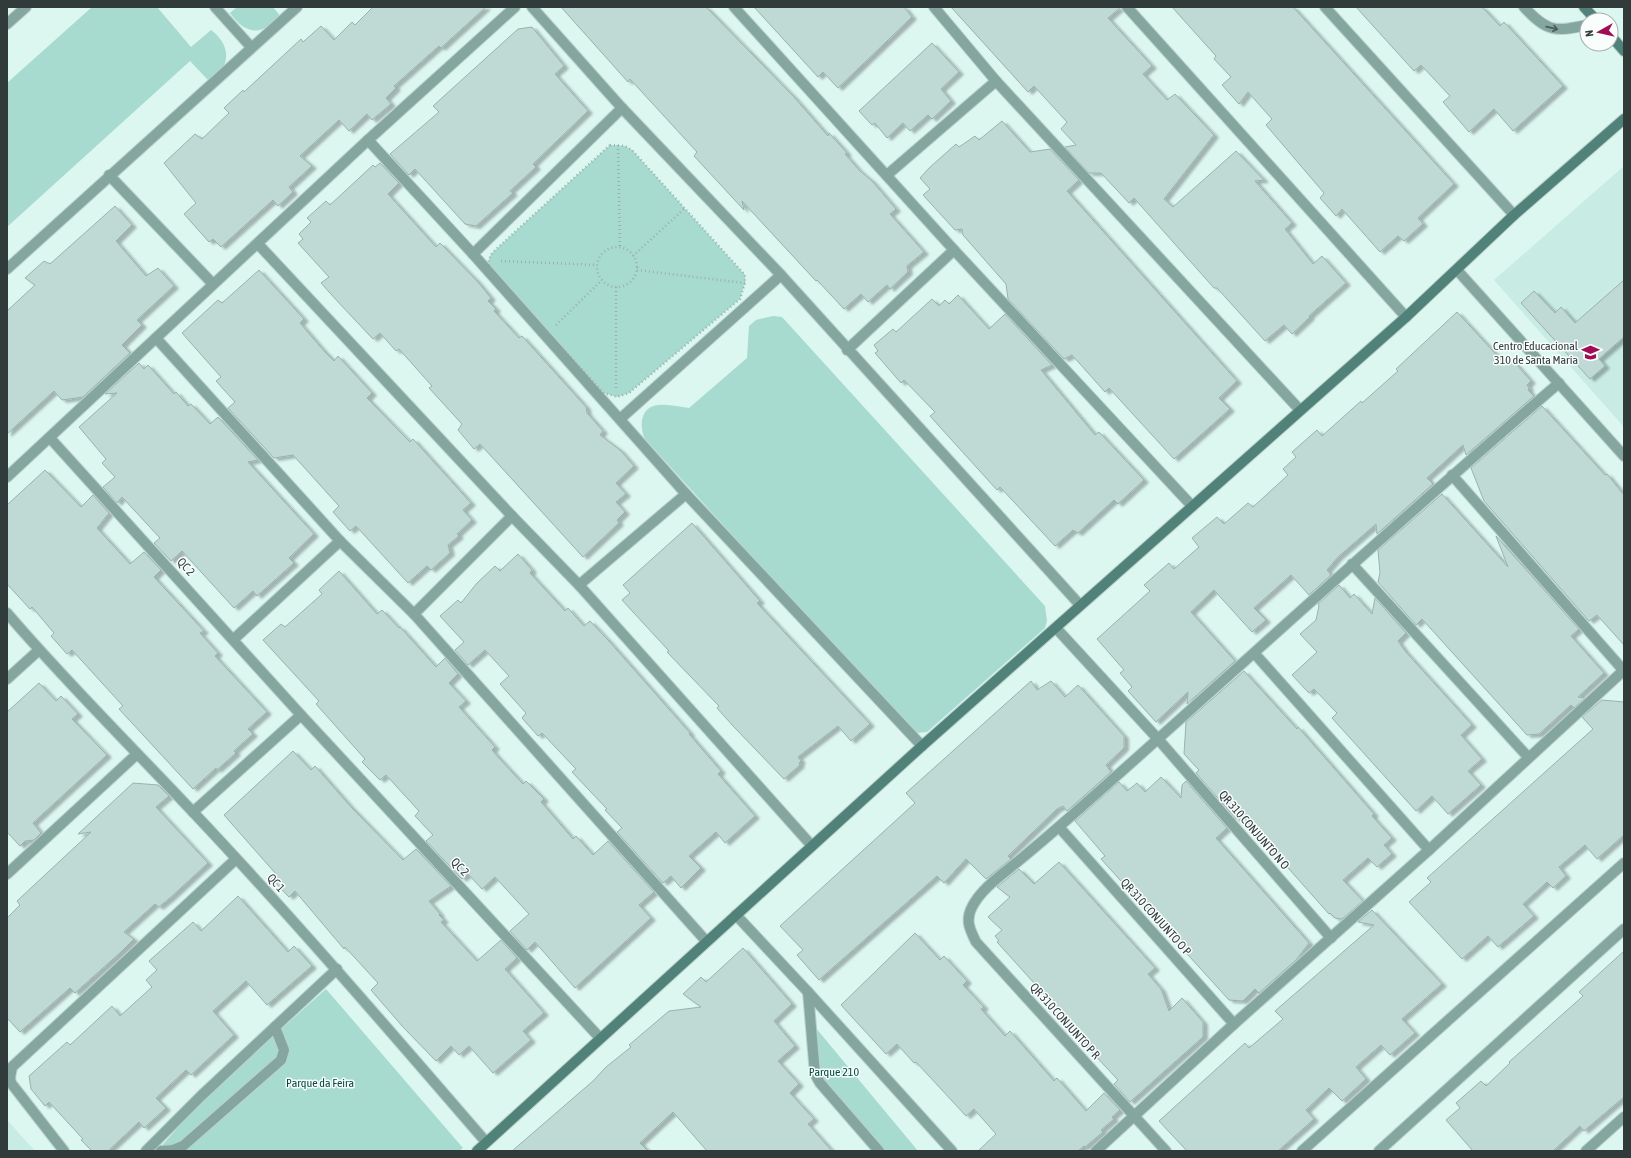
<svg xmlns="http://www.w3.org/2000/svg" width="1631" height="1158" viewBox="0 0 1631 1158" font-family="'Asap Condensed',sans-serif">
	<defs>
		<filter id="shadow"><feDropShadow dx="4.5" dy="2.5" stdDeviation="1" flood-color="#0004"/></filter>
	</defs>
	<rect width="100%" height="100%" fill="#dcf6f0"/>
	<g fill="#c8ebe4">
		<path d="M1624 166V427L1494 280Z"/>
		<path d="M7 1120 35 1151H7Z"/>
	</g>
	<g fill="#a7dbd0">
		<path d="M92 7H157L191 47 211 30C223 39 231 53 223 68 220 73 213 77 209 81L190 61 7 227V83Z"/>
		<path d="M237 7H273L281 17C262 34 247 37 230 13Z"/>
		<path d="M610 145 625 146 632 150 745 275V283L740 299 629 393 617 397 604 393 493 274C488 266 486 260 493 252Z"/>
		<path d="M773 316 782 317 1045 606 1047 621 1045 628 927 732 916 733 907 727 645 439C639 427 640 407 658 405 668 404 680 407 689 408L747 358 749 326 756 320Z"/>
		<path d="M326 989 463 1148 459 1151H157L204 1098Z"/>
		<path d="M815 1027 918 1151H883L819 1077Z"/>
	</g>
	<g fill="#bfd9d4" stroke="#99b2ad" filter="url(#shadow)">
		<path d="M373 7H486L441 48 439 46 394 86 396 88 386 98 391 104 372 120 367 114 349 131 339 120 300 156 312 166 289 187 293 192 278 206 273 200 221 247 213 239 209 242 184 214 196 203 164 163 195 134 202 139 229 113 224 108 243 90 244 92 301 39 303 42 321 26 334 40 352 22 355 25Z"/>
		<path d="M561 7H706L794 97 828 136 829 133 847 153 845 154 859 170 872 181 896 209 890 214 924 252 907 266 908 272 890 289 887 285 868 302 861 294 844 309 817 280 816 281 742 201 744 210 694 156 697 152 630 79 628 82Z"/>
		<path d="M754 7H904L912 17 838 88 823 72 818 77Z"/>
		<path d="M951 7H1121L1108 18 1152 66 1143 74 1167 100 1175 94 1214 135 1164 199 1173 207 1236 151 1264 180 1255 181 1292 223 1285 229 1313 264 1322 256 1346 283 1309 316 1310 317 1292 334 1284 325 1265 341 1217 288H1214L1134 198 1129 203 1101 173H1089L1065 147 1076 145 1061 129 1067 122 1034 86 1028 92Z"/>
		<path d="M1172 7H1293L1454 184 1418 218 1423 224 1404 241 1398 236 1380 252 1342 209 1336 216 1320 198 1324 193 1266 125 1272 119 1248 92 1239 104 1222 85 1231 77 1214 59 1216 56Z"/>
		<path d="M1356 7H1482L1500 26 1504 22 1563 86 1513 131 1494 109 1469 132 1443 102 1450 96 1421 65 1414 71Z"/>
		<path d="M532 27 564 66 555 74 588 111 533 164 536 167 510 191 513 193 476 226 465 224 415 169 409 175 390 154 439 112 433 106 518 29Z"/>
		<path d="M932 43 959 72 941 89 951 101 932 119 928 115 910 131 903 123 887 138 875 123 872 125 859 111Z"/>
		<path d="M1002 121 1030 152 1050 149 1079 180 1067 191 1237 381 1219 398 1230 409 1174 459 1109 388 1105 392 1072 355 1064 359 1008 299 1006 284 963 235 962 229 955 230 923 195 930 189 920 178 929 168 956 144 959 147 975 136 979 140Z"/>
		<path d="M380 163 399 183 388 194 436 247 440 243 477 281 491 298 488 301 496 309 494 311 519 338 522 336 586 407 587 413 603 431 600 435 620 450 634 466 616 483 626 494 616 502 625 512 617 520 619 523 583 557 480 444 474 449 458 430 462 424 429 388 432 386 399 349 396 351 380 333 373 339 339 303 321 283 329 277 298 243 303 239 299 234 311 222 307 218 326 201 330 205 373 165 375 167Z"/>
		<path d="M115 206 132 225 116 241 146 276 158 268 174 286 137 320 142 325 122 345 130 353 83 397 62 400 54 391 7 434V311L35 285 25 278 44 261 50 264Z"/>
		<path d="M259 270 304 319 300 323 324 351 334 361 338 356 372 393 367 398 410 442 413 439 471 503 463 510 472 520 457 534 459 536 448 545 450 553 431 570 427 566 408 583 356 526 350 531 333 512 339 506 293 455 274 458 228 408 235 402 216 381 221 377 182 333 218 300 222 303Z"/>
		<path d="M1624 280V337L1599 359 1605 366 1590 379 1521 303 1534 291 1555 313 1561 307 1575 323Z"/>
		<path d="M958 295 989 329 1005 314 1052 365 1041 370 1095 435 1099 432 1144 480 1118 504 1114 500 1078 533 1073 530 1055 546 1000 487 997 490 930 416 935 412 904 380 901 383 875 353 878 351 874 345 893 329 896 332 932 299 939 306 945 300 949 304Z"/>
		<path d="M1457 312 1503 362 1509 356 1531 381 1527 385 1529 388 1528 390 1534 396 1466 455 1463 445 1427 478 1433 484 1377 534 1376 524 1338 557 1327 570 1331 575 1309 595 1291 575 1254 608 1266 620 1252 632 1214 590 1191 612 1235 661 1187 704 1188 692 1156 722 1128 691 1132 687 1120 673 1124 670 1097 639 1150 591 1144 585 1169 563 1174 569 1199 547 1192 538 1217 517 1224 524 1248 503 1253 507 1288 475 1283 469 1296 457 1292 452 1317 430 1322 436 1361 401 1362 403 1398 371 1396 369Z"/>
		<path d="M139 363 144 369 148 365 174 394 176 392 188 406 191 404 210 424 218 417 258 460 248 462 314 534 289 558 294 563 257 596 253 591 234 608 182 551 171 561 154 543 160 538 122 497 117 503 103 487 115 477 102 463 106 459 79 427 117 393 105 394Z"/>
		<path d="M1542 406 1605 475 1607 474 1624 495V645L1597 615 1589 621 1484 501 1471 468Z"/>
		<path d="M45 470 81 507 93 495 109 513 97 528 130 564 144 552 161 570 154 577 204 631 200 633 218 653 215 656 267 712 248 729 253 734 234 751 236 753 217 770 216 768 193 789 119 709 123 706 72 650 67 654 51 636 54 633 32 607 30 609 7 584V505Z"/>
		<path d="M1442 494 1508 567 1496 536 1579 629 1571 636 1604 673 1578 697 1585 698 1574 708 1571 705 1539 734 1527 735 1422 619 1416 625 1378 582 1380 573 1378 550Z"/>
		<path d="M692 523 760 601 757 603 870 724 851 741 838 726 798 757 801 761 799 763 800 765 784 779 734 727 717 708 719 706 667 652 669 651 622 600 630 593 623 585Z"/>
		<path d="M518 554 532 570 530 573 565 611 568 608 584 626 590 621 608 640 690 733 689 734 721 771 718 774 755 816 725 843 716 832 689 856 701 868 681 888 671 876 663 883 617 832 622 828 605 810 607 809 572 772 576 769 542 733 538 736 522 718 526 713 500 684 509 676 485 650 468 665 455 650 464 642 440 616 458 600 461 603 477 583 495 566 500 571Z"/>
		<path d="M339 571 377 614 382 610 399 628 400 627 436 667 445 658 458 674 449 683 466 701 459 707 495 747 492 750 498 757 523 784 526 781 544 799 541 802 573 839 576 836 593 855 608 841 654 892 639 905 651 918 575 988 535 942 527 950 510 931 529 914 495 877 482 889 468 874 462 879 426 841 433 835 415 816 419 811 386 775 380 780 362 762 365 759 316 704 319 701 263 640 281 624 285 627 322 594 319 590Z"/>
		<path d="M1339 585 1350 598 1354 594 1372 614 1375 598 1406 633 1398 641 1405 651 1472 725 1461 735 1482 759 1468 771 1481 785 1448 814 1432 796 1416 811 1332 718 1337 713 1314 689 1309 693 1292 675 1317 652 1300 634 1316 620 1319 606 1318 604Z"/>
		<path d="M1244 671 1297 729 1298 727 1374 814 1372 816 1392 838 1384 845 1392 854 1377 867 1368 858 1343 880 1363 901 1342 919 1335 918 1330 913 1329 914 1241 815 1236 819 1196 773 1199 770 1184 754 1186 722Z"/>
		<path d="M1031 681 1037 690 1051 681 1065 697 1078 685 1124 736V748L1106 765 1111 772 1067 811 1063 806 1057 809 1008 856 1011 859 986 879 966 859 944 883 937 876 819 980 797 955 803 950 780 926 915 803 906 793Z"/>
		<path d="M39 683 56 701 61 696 78 714 72 719 107 755 33 823 41 833 34 840 25 841 20 846 7 832V712Z"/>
		<path d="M1602 700 1624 702V835L1597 859 1585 845 1559 867 1566 876 1553 888 1547 882 1523 904 1534 916 1498 947 1488 936 1462 959 1409 902 1431 882 1427 878 1593 729 1582 717Z"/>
		<path d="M293 751 311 770 315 766 351 807 403 860 416 849 451 886 429 901 440 914 439 915 444 920 441 922 477 961 501 940 517 958 505 969 544 1013 523 1031 531 1040 493 1073 469 1046 459 1055 451 1046 436 1061 403 1027 371 990 378 983 345 947 344 949 295 891 289 897 271 878 276 874 224 815Z"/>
		<path d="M1161 777 1181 798 1182 785 1186 781 1227 828 1216 838 1309 943 1296 960 1259 993 1255 989 1243 1001 1229 1000 1101 859 1105 856 1075 821 1119 782 1127 791 1137 783 1145 792Z"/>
		<path d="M133 783 158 785 169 796 156 807 208 863 170 898 159 907 155 904 124 932 134 939 122 951 75 993 70 988 20 1032 7 1018V918L20 905 17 901 91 832 78 834Z"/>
		<path d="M1059 862 1155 968 1148 974 1161 989 1169 1011 1182 998 1203 1022V1037L1130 1102 1114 1084 1118 1080 1078 1037 1081 1035 997 942 999 941 995 936 1002 930 988 917 1010 897 997 887 1019 869 1034 884Z"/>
		<path d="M238 896 288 952 294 946 312 966 267 1005 246 981 213 1011 234 1035 191 1075 186 1070 156 1098 166 1108 144 1128 139 1122 108 1151H92L81 1140 83 1139 49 1102 45 1106 31 1089 29 1076 67 1042 70 1045 112 1006 120 1016 152 987 146 980 157 970 149 961 193 922 201 931Z"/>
		<path d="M1372 910 1442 984 1402 1019 1415 1033 1390 1055 1381 1045 1356 1067 1366 1079 1342 1101 1329 1088 1306 1110 1314 1119 1278 1151H1187L1159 1121 1245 1043 1249 1048 1283 1019 1275 1011 1374 925 1358 922Z"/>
		<path d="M915 933 940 960 944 956 967 981 963 985 984 1007 981 1009 1005 1036 1010 1031 1054 1081 1057 1078 1086 1111 1104 1093 1120 1110 1112 1117 1114 1119 1101 1130 1103 1132 1085 1147 1084 1146 1078 1151H978L996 1134 974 1109 966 1116 916 1062 914 1063 897 1044 886 1054 841 1005Z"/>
		<path d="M743 948 792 1004 774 1021 795 1046 778 1061 799 1084 790 1093 814 1119 808 1124 832 1151H707L673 1112 640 1143 648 1151H512L593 1081 606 1067 631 1047 629 1045 669 1011 701 1007 683 994 701 977 706 982Z"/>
		<path d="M1624 951V1097L1584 1131 1580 1126 1553 1151H1473L1446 1120 1460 1108 1456 1103 1481 1081 1486 1086 1510 1063 1509 1062 1583 996 1579 992Z"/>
	</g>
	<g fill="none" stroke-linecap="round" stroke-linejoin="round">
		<defs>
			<g id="street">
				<path d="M215 7 251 47"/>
				<path d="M532 7 622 108 781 275 1080 605"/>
				<path d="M734 7 954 250 1192 506"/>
				<path d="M934 7 996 81 1299 409"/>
				<path d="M1127 7 1406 317"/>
				<path d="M1325 7 1514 215"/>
				<path d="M1524 7C1547 32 1555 32 1587 25"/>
				<path d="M7 24 26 7"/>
				<path d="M368 140 473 254 686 494 922 746"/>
				<path d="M109 175 213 284"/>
				<path d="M887 175 996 81"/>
				<path d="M258 244 512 516 579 585 812 846"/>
				<path d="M473 254 622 108"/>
				<path d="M7 269 297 7"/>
				<path d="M1457 270 1624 456"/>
				<path d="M156 338 340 541 414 614 706 941"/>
				<path d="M847 350 954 250"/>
				<path d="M620 419 781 275"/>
				<path d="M50 438 301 715 600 1038"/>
				<path d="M1452 475 1624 671"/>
				<path d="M7 477 368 140 515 7"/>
				<path d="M1352 564 1528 757"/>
				<path d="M579 585 686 494"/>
				<path d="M7 613C66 682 131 746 193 812 294 919 390 1031 486 1142"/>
				<path d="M414 614 512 516"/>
				<path d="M1056 628 1158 739 1331 938"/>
				<path d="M234 639 340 541"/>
				<path d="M1255 654 1429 850"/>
				<path d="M7 679 39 650"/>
				<path d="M193 812 301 715"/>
				<path d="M1059 827 1234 1024"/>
				<path d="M7 874 137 754"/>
				<path d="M736 915 808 992 952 1151"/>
				<path d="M808 992 815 1074 820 1083 879 1151"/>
				<path d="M64 1151 11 1083 10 1078 12 1067 236 859"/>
				<path d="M146 1151 201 1096 337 969"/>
				<path d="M161 1151 173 1150 183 1146 281 1060 284 1050 275 1027"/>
				<path d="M1096 1151 1234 1024 1429 850 1623 671"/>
				<path d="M1166 1151 976 942C970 930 965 920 972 907 982 887 1006 872 1022 858 1050 835 1077 811 1104 787 1255 653 1405 515 1559 383"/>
				<path d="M1302 1151 1624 863"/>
				<path d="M1379 1151 1624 929"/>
				<path d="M1586 1151 1624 1117"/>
			</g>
			<g id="secondary">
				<path d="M1584 7 1596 20"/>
				<path d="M1611 36 1624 51"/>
				<path d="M477 1151 922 746 1406 317 1514 215 1624 119"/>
			</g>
		</defs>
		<use href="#street" stroke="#bad1cb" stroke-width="12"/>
		<use href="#secondary" stroke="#bad1cb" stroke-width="12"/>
		<g stroke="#9cb0ab" stroke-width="2.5" stroke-dasharray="1 3" stroke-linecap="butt">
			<path d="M610 145 625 146 632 150 745 275V283L740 299 629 393 617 397 604 393 493 274C488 266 487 260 493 252Z"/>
			<path d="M618 145 620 247"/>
			<circle cx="617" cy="267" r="20"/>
			<path d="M633 256 685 208"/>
			<path d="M501 261 597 265"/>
			<path d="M637 270 745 283"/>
			<path d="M616 287V391"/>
			<path d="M556 325 602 280"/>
		</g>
		<use href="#street" stroke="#85a69f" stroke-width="10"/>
		<use href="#secondary" stroke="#508279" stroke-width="10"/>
	</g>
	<defs><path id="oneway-shaft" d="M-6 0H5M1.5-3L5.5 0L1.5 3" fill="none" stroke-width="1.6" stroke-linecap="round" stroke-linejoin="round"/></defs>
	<use stroke="#4a5b58" href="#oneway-shaft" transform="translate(1552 28) rotate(13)"/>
	<defs>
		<symbol id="school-bare" viewBox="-9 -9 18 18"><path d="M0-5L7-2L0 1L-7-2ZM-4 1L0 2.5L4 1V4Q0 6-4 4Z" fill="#a10d52" stroke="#f9fefd" stroke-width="2.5" paint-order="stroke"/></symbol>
	</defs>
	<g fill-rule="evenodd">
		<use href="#school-bare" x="1578" y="340" width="25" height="25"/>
	</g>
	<g text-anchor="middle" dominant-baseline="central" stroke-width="3" stroke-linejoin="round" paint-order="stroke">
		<g font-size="12" fill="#313b39" stroke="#f9fefd" text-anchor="end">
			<text x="1578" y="346">Centro Educacional<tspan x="1578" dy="14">310 de Santa Maria</tspan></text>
		</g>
		<g font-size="12" fill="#313b39" stroke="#f9fefd">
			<text transform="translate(186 567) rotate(48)">QC 2</text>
			<text transform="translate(1254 830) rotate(49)">QR 310 CONJUNTO N O</text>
			<text transform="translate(460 867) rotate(47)">QC 2</text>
			<text transform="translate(276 883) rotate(48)">QC 1</text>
			<text transform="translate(1156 917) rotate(48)">QR 310 CONJUNTO O P</text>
			<text transform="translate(1065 1021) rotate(48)">QR 310 CONJUNTO P R</text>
		</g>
		<g font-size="12" fill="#004c43" stroke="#f9fefd">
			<text x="834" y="1072">Parque 210</text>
			<text x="320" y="1083">Parque da Feira</text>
		</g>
	</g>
	<rect width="1631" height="1158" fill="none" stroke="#313b39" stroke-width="16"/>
	<g transform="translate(1599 32) rotate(262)"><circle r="19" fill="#f9fefd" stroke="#a9b0af"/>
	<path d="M0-3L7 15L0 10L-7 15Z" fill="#a10d52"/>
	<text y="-6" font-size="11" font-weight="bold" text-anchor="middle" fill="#313b39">N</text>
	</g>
</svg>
